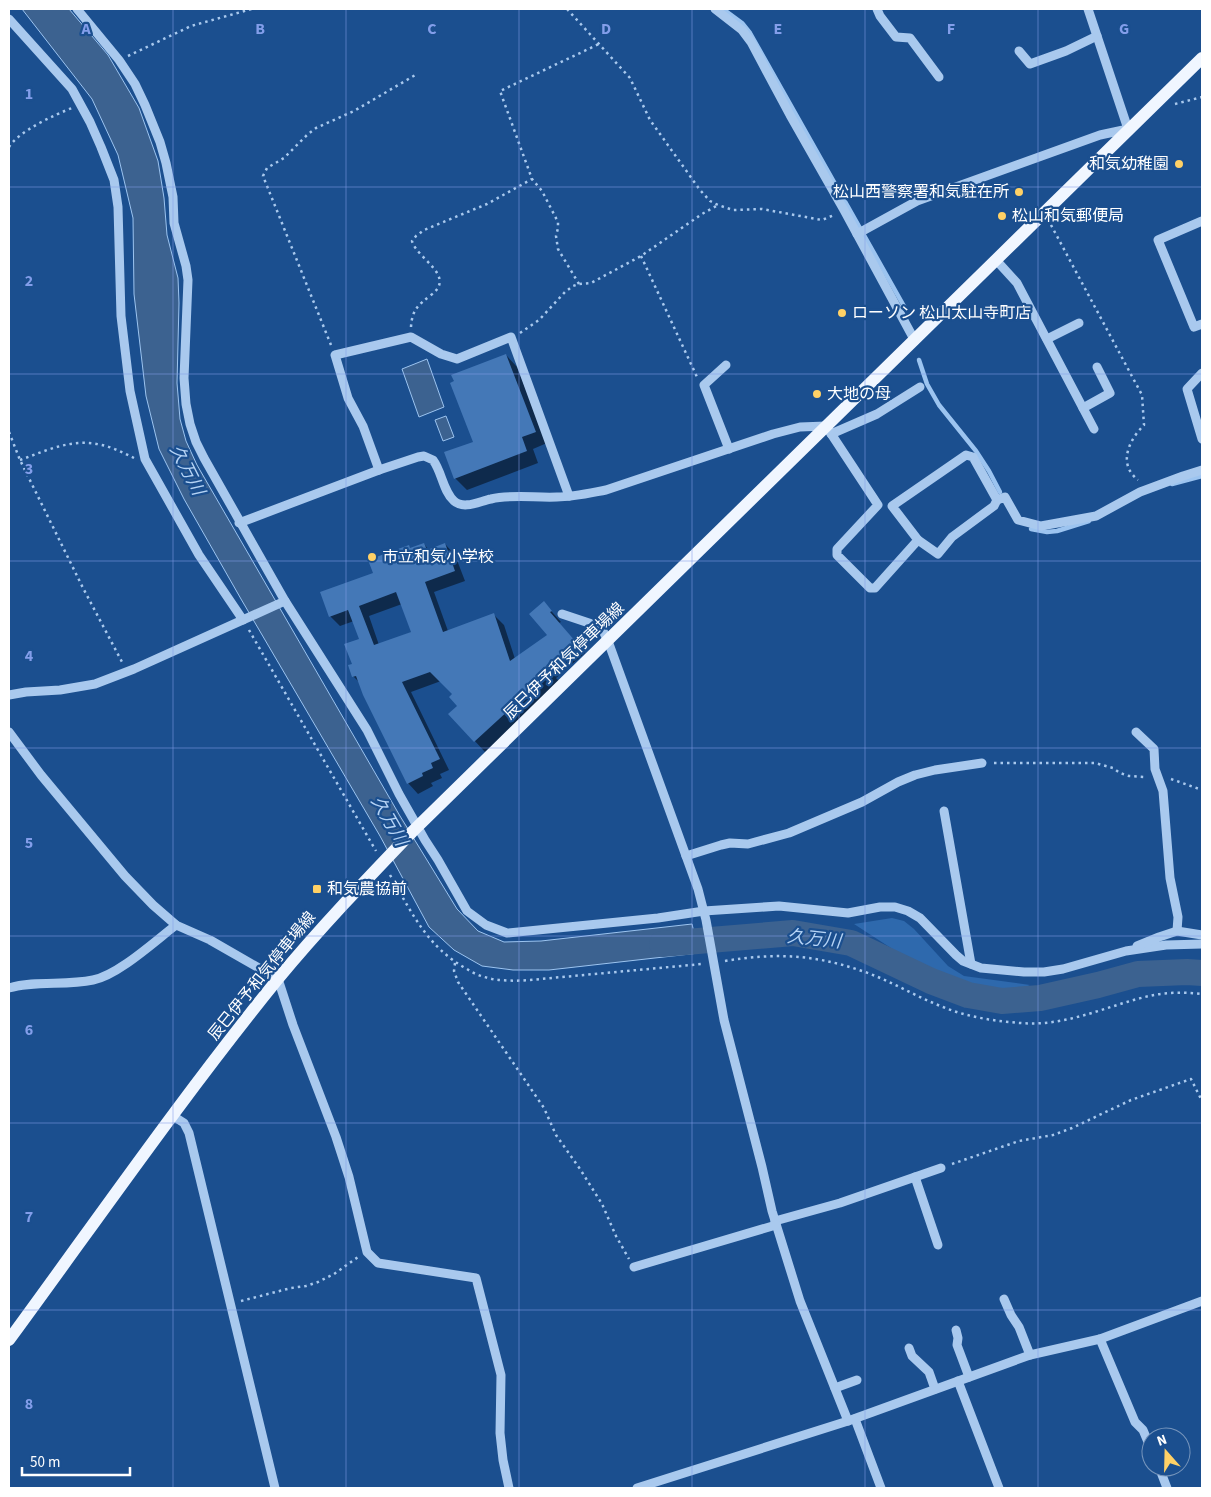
<svg xmlns="http://www.w3.org/2000/svg" width="1211" height="1497" viewBox="0 0 1211 1497" font-family="'Source Sans 3','Noto Sans JP',sans-serif">
	<rect width="100%" height="100%" fill="#1b4f8f"/>
	<path fill="#2e69ad" d="M892 918 904 921 914 929 948 966 964 976 1030 985 1016 991 999 992 967 988 942 977 911 961 854 924Z"/>
	<g fill="#3c6290" stroke="#9cc4f0">
		<path d="M22 9H69L108 55 139 108 158 161 164 198 167 235 178 278 179 303 177 383 180 419 186 441 197 465 400 816 457 909 478 931 504 942 541 941 692 924 699 953 549 970H513L482 966 454 950 429 927 380 836 241 599 184 499 159 449 146 396 134 294 133 218 118 155 92 99Z"/>
		<path d="M427 359 444 407 419 417 402 369Z"/>
		<path d="M446 416 454 437 443 441 435 420Z"/>
	</g>
	<g fill="#0007" fill-rule="evenodd">
		<path d="M506 355 517 367 547 443 533 449 538 463 467 490 455 478 474 442Z"/>
		<path d="M424 544 429 550 445 544 455 555 465 581 434 592 448 631 494 615 504 625 515 659 549 635 544 603 561 622 559 623 585 653 556 678 559 681 555 688 485 752 450 714 459 706 454 695 441 681 411 692 449 770 440 774 442 778 431 783 433 786 418 794 408 783 360 683 353 676V665L360 640 354 621 340 626 330 616 374 574 408 546 411 549ZM402 604 412 632 379 645 369 616Z"/>
	</g>
	<g fill="none" stroke-linecap="round" stroke-linejoin="round">
		<g stroke="#9cc4f0" stroke-width="4.5">
			<path d="M723 9 742 23 750 33 905 308"/>
			<path d="M919 360 927 384 939 405 976 451 989 471 1000 492"/>
			<path d="M1172 484 1202 476"/>
			<path d="M1031 529 1047 532 1057 531 1089 521"/>
		</g>
		<path stroke="#3c6290" stroke-width="26" d="M662 944 793 933 851 943 931 981 968 995 1002 1001 1040 998 1098 985 1138 974 1187 972 1202 973"/>
	</g>
	<g fill="#4478b7" fill-rule="evenodd">
		<path d="M506 354 536 432 522 437 527 451 454 479 444 452 473 442 450 383 454 381 451 375Z"/>
		<path d="M424 543 427 550 445 543 455 571 425 582 443 632 494 613 510 661 547 635 529 614 544 601 552 611 550 612 576 642 547 667 549 670 544 675 545 677 474 742 448 714 457 706 449 697 452 694 430 672 402 682 440 759 431 763 433 768 422 773 423 776 407 784 363 695 356 676 352 677 348 665 352 664 344 644 359 639 348 610 329 617 320 592 373 573 368 560 409 545 410 548ZM396 592 411 632 374 645 359 606Z"/>
	</g>
	<g fill="none" stroke-linecap="round" stroke-linejoin="round">
		<g stroke="#a9c9ee" stroke-width="2.5" stroke-dasharray="2.5 4" stroke-linecap="butt">
			<path d="M567 9 630 78 650 120 700 190 710 201 718 205 733 210 762 209 822 220 834 215"/>
			<path d="M128 56 191 26 252 9"/>
			<path d="M1175 104 1202 97"/>
			<path d="M9 147C19 131 54 115 72 108"/>
			<path d="M1051 225 1142 395 1144 425C1133 436 1121 455 1130 471 1132 474 1135 478 1138 480"/>
			<path d="M641 256 697 377"/>
			<path d="M579 284 558 249 556 236 558 228V222L542 191 532 179 500 91 599 44"/>
			<path d="M411 327C412 310 418 305 431 295 457 276 417 259 412 241L416 236 424 230 487 204 532 179"/>
			<path d="M520 333 539 320 565 292 573 286 579 284 591 283 641 256 702 214 718 205"/>
			<path d="M331 345 263 176 267 168 284 158 308 134 316 128 354 111 417 74"/>
			<path d="M9 432 20 460 83 588 122 662"/>
			<path d="M20 460C45 451 70 439 97 444 110 446 122 452 134 458"/>
			<path d="M249 630 376 851"/>
			<path d="M994 763H1095L1113 768 1120 773 1129 776 1145 777"/>
			<path d="M1171 779 1202 790"/>
			<path d="M390 875C412 913 427 947 467 969 474 974 483 977 492 979 504 981 517 981 530 980L702 964"/>
			<path d="M725 961C773 953 812 954 859 970 888 979 914 996 943 1007 967 1017 994 1021 1020 1023 1066 1027 1106 1006 1149 996 1166 992 1185 992 1202 994"/>
			<path d="M455 963 454 971 458 982 544 1108 556 1135 580 1169 602 1204 616 1236 629 1259"/>
			<path d="M952 1164 1019 1141 1053 1135 1072 1128 1131 1100 1191 1079 1202 1101"/>
			<path d="M241 1301 291 1288 306 1286 318 1282 334 1274 358 1257"/>
		</g>
		<g stroke="#a9c9ee" stroke-width="9">
			<path d="M77 9 119 60 135 84 145 105 160 142 166 163 173 197 174 223 186 266 188 280 184 378 186 404 190 424 196 442 204 458 285 601 367 730 399 794 425 840 438 860 467 911 486 925 507 933 658 918 704 911 779 906 848 913 880 907H895L908 911 920 918 956 955 963 961 981 968 1024 972H1044L1063 969 1126 951 1166 945 1202 944"/>
			<path d="M715 9 742 30 751 42 790 115 844 210 915 341"/>
			<path d="M877 9 880 16 896 37 910 38 939 77"/>
			<path d="M9 19 72 89 90 122 101 147 114 180 118 207 121 316 130 391 145 459 199 555 243 620"/>
			<path d="M1019 51 1030 64 1066 51 1097 36"/>
			<path d="M1202 221 1158 240 1194 327 1202 324"/>
			<path d="M857 234 917 201 1100 135 1128 129 1088 9"/>
			<path d="M996 260 1017 283 1094 429"/>
			<path d="M1047 339 1079 323"/>
			<path d="M726 365 704 385 729 449"/>
			<path d="M1202 373 1187 389 1202 439"/>
			<path d="M1083 408 1110 393 1097 367"/>
			<path d="M831 434 877 414 920 387"/>
			<path d="M379 470 363 426 348 398 335 355 411 337 441 354 457 359 511 337 569 496"/>
			<path d="M239 523 379 470 418 457 424 456 433 460C442 472 443 491 454 501 464 510 480 501 491 499 512 494 535 498 557 497 573 497 590 493 606 490L773 434 800 427 826 426 878 505 837 549V555L870 588H875L918 540 892 506 966 455 973 457 997 500 1005 497 1018 520 1041 526 1096 516 1140 492 1183 476 1202 470"/>
			<path d="M918 540 938 554 952 537 994 506 997 500"/>
			<path d="M562 614 601 627 608 641 698 889 706 920 724 1020 762 1167 772 1211 800 1301 848 1421"/>
			<path d="M9 695 26 692 60 690 95 684 134 669 285 601"/>
			<path d="M9 732 41 775 125 876 153 905 176 925 210 940 278 979 293 1025 336 1137 349 1177 367 1252 378 1263 476 1278 501 1375 500 1433 503 1460 509 1488"/>
			<path d="M1136 732 1154 749 1155 769 1163 791 1170 878 1178 917 1177 931"/>
			<path d="M944 811 971 964"/>
			<path d="M686 856 721 845 730 843 748 844 789 833 862 802 898 782 915 775 935 770 982 763"/>
			<path d="M1137 946 1159 937 1177 931 1202 935"/>
			<path d="M9 988C36 980 65 986 93 980 118 975 154 942 176 925"/>
			<path d="M173 1116 184 1123 189 1133 275 1488"/>
			<path d="M915 1177 938 1245"/>
			<path d="M775 1221 840 1203 941 1168"/>
			<path d="M634 1267 776 1225"/>
			<path d="M1004 1299 1011 1315 1019 1327 1030 1355"/>
			<path d="M956 1330 958 1338 957 1345 969 1377"/>
			<path d="M1100 1339 1135 1422 1143 1430 1151 1449"/>
			<path d="M909 1348 912 1356 929 1372 935 1389"/>
			<path d="M958 1381 999 1488"/>
			<path d="M835 1388 857 1380"/>
			<path d="M855 1419 881 1488"/>
			<path d="M1159 1467 1167 1488"/>
			<path d="M637 1488 848 1421 1030 1355 1100 1339 1202 1301"/>
		</g>
		<path stroke="#f0f6ff" stroke-width="12" d="M9 1340C97 1220 183 1096 277 980 320 928 366 880 412 832L1202 58"/>
	</g>
	<path fill="none" stroke="#839eea" stroke-width="1" stroke-opacity="0.55" d="M173 9V1488M346 9V1488M519 9V1488M692 9V1488M865 9V1488M1038 9V1488M9 187H1202M9 374H1202M9 561H1202M9 748H1202M9 936H1202M9 1123H1202M9 1310H1202"/>
	<g fill="#ffd166" stroke="#1b4f8f" stroke-width="2">
		<circle cx="1179" cy="164" r="5"/>
		<circle cx="1019" cy="192" r="5"/>
		<circle cx="1002" cy="216" r="5"/>
		<circle cx="842" cy="313" r="5"/>
		<circle cx="817" cy="394" r="5"/>
		<circle cx="372" cy="557" r="5"/>
		<rect x="312" y="884" width="10" height="10" rx="2.5"/>
	</g>
	<g text-anchor="middle" dominant-baseline="central" stroke-width="4.5" stroke-linejoin="round" paint-order="stroke">
		<g font-size="16" fill="#fff" stroke="#1b4f8f" text-anchor="start">
			<text x="1169" y="164" text-anchor="end">和気幼稚園</text>
			<text x="1009" y="192" text-anchor="end">松山西警察署和気駐在所</text>
			<text x="1012" y="216">松山和気郵便局</text>
			<text x="852" y="313">ローソン 松山太山寺町店</text>
			<text x="827" y="394">大地の母</text>
			<text x="382" y="557">市立和気小学校</text>
			<text x="327" y="889">和気農協前</text>
		</g>
		<g font-size="16" fill="#fff" stroke="#1b4f8f">
			<text transform="translate(564 661) rotate(-44)">辰巳伊予和気停車場線</text>
			<text transform="translate(262 976) rotate(-51)">辰巳伊予和気停車場線</text>
		</g>
		<g font-size="18" font-style="italic" fill="#b5d3f5" stroke="#1b4f8f">
			<text transform="translate(187 470) rotate(63)">久万川</text>
			<text transform="translate(389 821) rotate(60)">久万川</text>
			<text transform="translate(814 939) rotate(6)">久万川</text>
		</g>
	</g>
	<g font-size="16" text-anchor="middle" font-weight="bold" fill="#839eea" stroke="#1b4f8f" stroke-width="4.5" stroke-linejoin="round" paint-order="stroke">
		<text x="86" y="34">A</text>
		<text x="260" y="34">B</text>
		<text x="432" y="34">C</text>
		<text x="606" y="34">D</text>
		<text x="778" y="34">E</text>
		<text x="951" y="34">F</text>
		<text x="1124" y="34">G</text>
		<text x="29" y="99">1</text>
		<text x="29" y="286">2</text>
		<text x="29" y="474">3</text>
		<text x="29" y="661">4</text>
		<text x="29" y="848">5</text>
		<text x="29" y="1035">6</text>
		<text x="29" y="1222">7</text>
		<text x="29" y="1409">8</text>
	</g>
	<rect width="1211" height="1497" fill="none" stroke="#ffffff" stroke-width="20"/>
	<g transform="translate(1166 1452) rotate(340)"><circle r="24" fill="#1b4f8f" stroke="#7695bc"/>
	<path d="M0-4L9 19L0 12L-9 19Z" fill="#ffd166"/>
	<text y="-8" font-size="14" font-weight="bold" text-anchor="middle" fill="#ffffff">N</text>
	</g>
	<path d="M22 1467v8h108v-8" fill="none" stroke="#ffffff" stroke-width="2.5"/>
	<text x="30" y="1467" font-size="15" fill="#ffffff" stroke="#1b4f8f" stroke-width="4" paint-order="stroke">50 m</text>
</svg>
